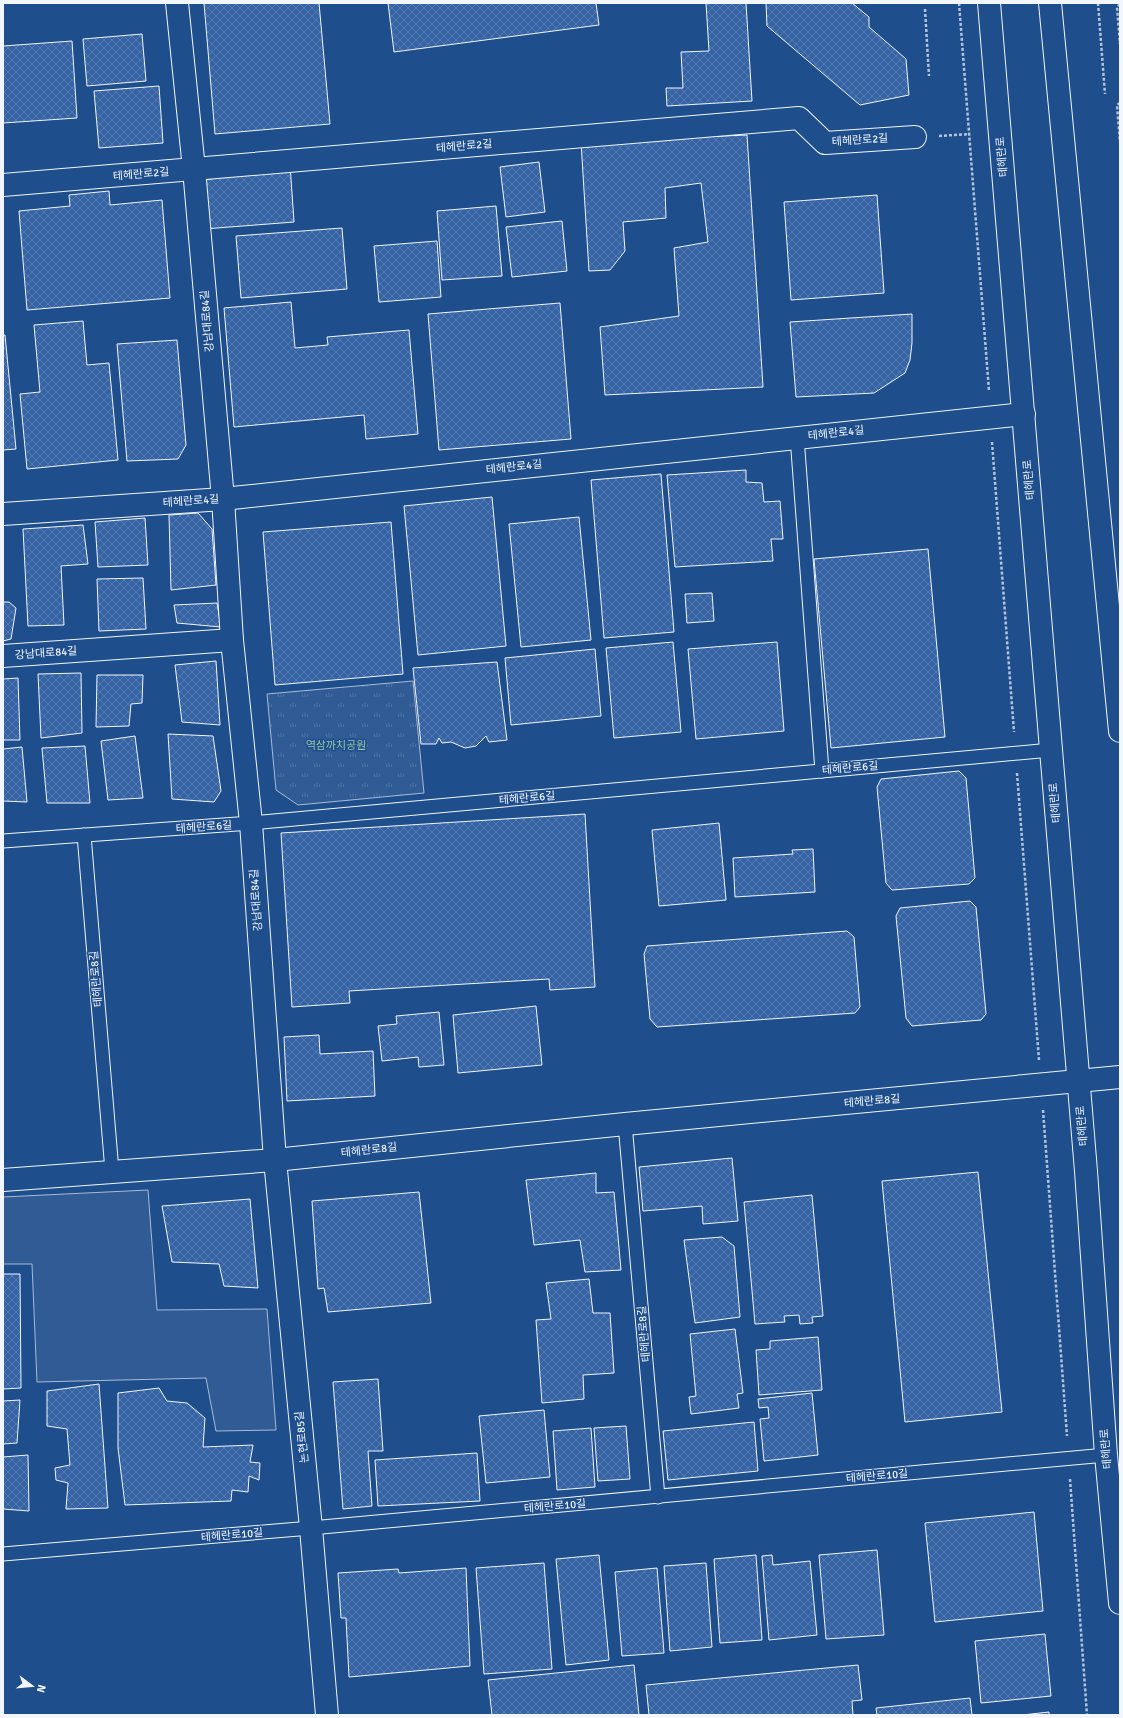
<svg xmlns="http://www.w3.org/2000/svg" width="1123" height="1718" viewBox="0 0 1123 1718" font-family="Signika,'Noto Sans KR',sans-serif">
	<defs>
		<pattern id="grass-tufts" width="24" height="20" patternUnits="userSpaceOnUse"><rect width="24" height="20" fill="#305b95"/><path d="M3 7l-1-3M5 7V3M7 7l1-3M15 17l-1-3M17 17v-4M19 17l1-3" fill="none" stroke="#4e73a5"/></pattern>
		<pattern id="building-cross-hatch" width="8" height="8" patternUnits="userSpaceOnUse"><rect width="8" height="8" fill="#3563a3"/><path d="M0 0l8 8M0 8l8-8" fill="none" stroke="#537ab1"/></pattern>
	</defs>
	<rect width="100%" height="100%" fill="#1f4e8c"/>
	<path fill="url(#grass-tufts)" stroke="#a8bbd7" d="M413 681 424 793 298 805 276 790 267 694Z"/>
	<path fill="#305b95" stroke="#a8bbd7" d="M148 1190 157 1310 267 1309 276 1430 216 1431 206 1378 37 1382 32 1264H3V1197Z"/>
	<g fill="url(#building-cross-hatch)" stroke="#f2f6ff">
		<path d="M204 3H319L330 124 215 134Z"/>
		<path d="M388 3H596L599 25 394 52Z"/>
		<path d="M706 3H746L752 101 667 106 666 88H683L681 52 709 51Z"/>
		<path d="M766 3H852L869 17V27L906 59 909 95 860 105 767 26Z"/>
		<path d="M142 34 146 81 87 86 83 39Z"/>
		<path d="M72 41 77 118 3 123V46Z"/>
		<path d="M159 86 163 143 99 148 94 91Z"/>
		<path d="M747 135 763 387 605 395 600 327 679 316 674 248 708 242 701 183 665 188 666 218 623 222 625 251 610 270 589 271 581 142Z"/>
		<path d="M539 162 545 212 506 217 500 167Z"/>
		<path d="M290 164 294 222 204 229 200 180 211 179 210 174Z"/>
		<path d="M109 191 110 205 162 200 170 298 27 310 19 211 70 206 69 195Z"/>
		<path d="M877 195 884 293 791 300 784 202Z"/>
		<path d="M496 206 502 276 442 280 437 211Z"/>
		<path d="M562 221 567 271 512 277 506 227Z"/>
		<path d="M342 228 347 289 241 298 236 236Z"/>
		<path d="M437 241 441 297 379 302 374 246Z"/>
		<path d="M291 302 295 348 328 345 327 337 409 330 418 434 366 439 364 415 234 427 224 308Z"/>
		<path d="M560 303 571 439 439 450 428 314Z"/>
		<path d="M912 314V343L910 360 905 373 874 393 796 397 790 322Z"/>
		<path d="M83 321 87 365 109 363 118 460 27 469 20 394 40 392 34 325Z"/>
		<path d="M3 335H5L16 449 3 450Z"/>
		<path d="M177 340 186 445 178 459 127 461 117 344Z"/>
		<path d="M746 470V482L762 483 764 502 780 501 783 539H771L773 561 675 567 667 475Z"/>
		<path d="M661 474 674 632 604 638 591 480Z"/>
		<path d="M492 497 506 646 418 655 404 506Z"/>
		<path d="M198 513 212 529 216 585 171 590 169 515Z"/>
		<path d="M579 517 591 640 521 647 509 524Z"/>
		<path d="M145 518 148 565 98 567 95 522Z"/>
		<path d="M391 522 403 674 275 685 263 532Z"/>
		<path d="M83 525 88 564 61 566 64 625 28 626 23 529Z"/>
		<path d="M928 549 945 737 831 748 814 559Z"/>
		<path d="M143 578 146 629 99 631 97 579Z"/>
		<path d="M712 593 714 621 687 623 685 594Z"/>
		<path d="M3 602H9L16 608 11 639 3 641Z"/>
		<path d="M217 603 221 627 177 623 174 605Z"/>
		<path d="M673 642 681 732 614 738 606 648Z"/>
		<path d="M777 642 784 731 696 739 688 649Z"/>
		<path d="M595 649 601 716 511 725 505 658Z"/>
		<path d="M216 661 220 725 182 722 175 665Z"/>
		<path d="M497 662 507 740 489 742 486 736 476 746 465 748 451 742 442 743 439 738 436 744H421L413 668Z"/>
		<path d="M81 673 82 733 41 738 38 674Z"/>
		<path d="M97 675H143L142 703 131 704 129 726 96 727Z"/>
		<path d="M18 678 20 740H3V679Z"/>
		<path d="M168 734 213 736 221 791 214 802 172 799Z"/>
		<path d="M135 736 143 798 108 800 101 741Z"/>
		<path d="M85 746 90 803H47L42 748Z"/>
		<path d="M22 747 27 802 3 801V749Z"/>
		<path d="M959 771 966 778 975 878 969 884 892 890 886 883 877 787 881 779Z"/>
		<path d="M585 814 595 987 550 990 549 979 349 991 350 1003 292 1007 281 833Z"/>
		<path d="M719 823 726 900 659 906 652 830Z"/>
		<path d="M813 849 815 892 735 897 733 858 793 854 792 850Z"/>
		<path d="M970 901 976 907 986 1014 981 1020 912 1026 906 1018 896 916 900 908Z"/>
		<path d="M847 931 854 937 860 1007 855 1013 657 1027 650 1019 644 954 647 946Z"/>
		<path d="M536 1006 542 1065 458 1073 453 1015Z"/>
		<path d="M439 1012 444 1065 419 1067 418 1057 382 1061 378 1026 397 1024 396 1016Z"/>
		<path d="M319 1035 320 1054 373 1051 375 1096 287 1101 284 1037Z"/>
		<path d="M732 1158 738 1221 703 1224 702 1206 643 1211 639 1167Z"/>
		<path d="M978 1172 1002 1412 905 1422 882 1181Z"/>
		<path d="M596 1173V1193L614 1192 621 1270 585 1272 580 1240 534 1245 526 1180Z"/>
		<path d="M419 1192 431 1303 328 1312 324 1288 318 1289 312 1201Z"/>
		<path d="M812 1195 823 1316 812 1317 813 1323 800 1324 799 1315 784 1316 785 1322 755 1324 744 1202Z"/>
		<path d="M250 1199 258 1288 224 1286 219 1264 172 1262 162 1206Z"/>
		<path d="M722 1237 734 1246 740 1317 695 1323 684 1240Z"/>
		<path d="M3 1274H20L21 1388 3 1389Z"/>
		<path d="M589 1279 593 1313H610L614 1373 583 1375 584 1399 542 1403 536 1320 551 1319 546 1283Z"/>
		<path d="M735 1329 743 1393 737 1394 739 1408 691 1414 689 1397 696 1396 690 1334Z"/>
		<path d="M818 1337 822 1390 759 1395 756 1350 770 1349V1341Z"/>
		<path d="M378 1379 383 1451H368L372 1506 343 1509 333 1382Z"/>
		<path d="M99 1384 108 1508 66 1509 68 1483 56 1480 55 1468 70 1465 67 1429 47 1426V1391Z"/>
		<path d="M159 1388 167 1401 187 1403 205 1418 203 1447 253 1445 250 1462 260 1463 259 1480 249 1476 248 1492 232 1490 231 1501 125 1505 118 1448V1393Z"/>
		<path d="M812 1393 818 1455 764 1461 760 1419 769 1418 768 1407 759 1408 758 1399Z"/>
		<path d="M20 1400 17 1443 3 1444V1401Z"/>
		<path d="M544 1410 550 1477 486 1483 479 1416Z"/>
		<path d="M754 1422 758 1471 668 1480 663 1431Z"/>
		<path d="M626 1426 630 1479 598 1481 594 1428Z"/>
		<path d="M591 1428 595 1487 557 1490 553 1431Z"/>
		<path d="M477 1453 480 1501 378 1506 375 1460Z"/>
		<path d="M28 1455 29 1511 3 1509V1457Z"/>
		<path d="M1034 1512 1043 1611 935 1622 925 1523Z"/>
		<path d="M877 1550 884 1635 826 1639 819 1555Z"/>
		<path d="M599 1555 609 1660 566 1665 556 1559Z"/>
		<path d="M756 1555 762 1640 720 1643 714 1559Z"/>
		<path d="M772 1555 773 1565 810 1561 817 1635 769 1640 762 1556Z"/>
		<path d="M544 1563 552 1669 484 1674 476 1568Z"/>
		<path d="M706 1563 712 1647 670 1651 664 1566Z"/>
		<path d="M466 1568 470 1666 349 1677 346 1618H341L338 1573 398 1569 399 1573Z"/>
		<path d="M657 1568 664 1653 622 1656 615 1572Z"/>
		<path d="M1045 1634 1051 1696 981 1703 975 1641Z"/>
		<path d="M634 1665 639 1715H492L488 1680Z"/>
		<path d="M858 1665 862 1700 852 1701 853 1715H649L646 1685Z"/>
		<path d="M970 1698 972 1715H877L876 1708Z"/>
		<path d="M1049 1712V1715H1022Z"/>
	</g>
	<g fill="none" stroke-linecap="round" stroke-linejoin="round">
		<defs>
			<g id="service">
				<path d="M797 437 822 771"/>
				<path d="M84 835 112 1171"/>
				<path d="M3 841 251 823 1051 750"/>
				<path d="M625 1124 658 1497"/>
				<path d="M3 1554 311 1528 1106 1455"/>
			</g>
			<g id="minor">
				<path d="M177 3 194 169 223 499 232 640 251 823 275 1160 311 1528 327 1715"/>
				<path d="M3 185 799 118 825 143 915 137"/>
				<path d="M3 514 223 499 1024 414"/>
				<path d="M3 656 232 640"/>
				<path d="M3 1180 275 1160 625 1124 1120 1077"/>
			</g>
			<g id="primary">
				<path d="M989 3 1086 1171 1106 1455 1120 1603"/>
				<path d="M1050 3 1120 731"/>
			</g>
		</defs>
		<use href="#service" stroke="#f2f6ff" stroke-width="15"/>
		<use href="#minor" stroke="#f2f6ff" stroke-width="24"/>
		<use href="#primary" stroke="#f2f6ff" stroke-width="24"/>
		<g stroke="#b3c4dc" stroke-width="2.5" stroke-dasharray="3 2" stroke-linecap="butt">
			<path d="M959 3 989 391"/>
			<path d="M1098 3 1105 94"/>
			<path d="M1120 4 1117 7 1120 44"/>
			<path d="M925 9 929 76"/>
			<path d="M1120 103 1117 105 1120 142"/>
			<path d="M939 136 970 134"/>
			<path d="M992 442 1014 732"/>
			<path d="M1017 773 1039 1060"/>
			<path d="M1043 1110 1067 1436"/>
			<path d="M1070 1479 1087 1715"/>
		</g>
		<use href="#service" stroke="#1f4e8c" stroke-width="13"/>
		<use href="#minor" stroke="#1f4e8c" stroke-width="22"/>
		<use href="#primary" stroke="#1f4e8c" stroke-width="22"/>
	</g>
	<g text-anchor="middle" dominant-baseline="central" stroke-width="3" stroke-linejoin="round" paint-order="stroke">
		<g font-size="11" fill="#f2f6ff" stroke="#1f4e8c">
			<text transform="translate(860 140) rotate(-4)">테헤란로2길</text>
			<text transform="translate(464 146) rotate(-5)">테헤란로2길</text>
			<text transform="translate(1002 157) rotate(-95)">테헤란로</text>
			<text transform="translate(141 174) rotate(-5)">테헤란로2길</text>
			<text transform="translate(207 321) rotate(-95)">강남대로84길</text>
			<text transform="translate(836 433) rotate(-6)">테헤란로4길</text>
			<text transform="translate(514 467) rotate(-6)">테헤란로4길</text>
			<text transform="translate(1029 480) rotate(-95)">테헤란로</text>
			<text transform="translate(191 501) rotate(-4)">테헤란로4길</text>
			<text transform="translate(46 653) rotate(-4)">강남대로84길</text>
			<text transform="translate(850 768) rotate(-5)">테헤란로6길</text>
			<text transform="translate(527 798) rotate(-5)">테헤란로6길</text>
			<text transform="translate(1055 803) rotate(-95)">테헤란로</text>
			<text transform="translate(204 827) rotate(-4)">테헤란로6길</text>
			<text transform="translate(256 900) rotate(-94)">강남대로84길</text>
			<text transform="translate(96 979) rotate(-95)">테헤란로8길</text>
			<text transform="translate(872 1101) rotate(-5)">테헤란로8길</text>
			<text transform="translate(1082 1126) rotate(-95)">테헤란로</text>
			<text transform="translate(369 1150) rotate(-6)">테헤란로8길</text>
			<text transform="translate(644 1334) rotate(-95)">테헤란로8길</text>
			<text transform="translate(302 1437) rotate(-96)">논현로85길</text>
			<text transform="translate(1106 1449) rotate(-95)">테헤란로</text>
			<text transform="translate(877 1476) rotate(-5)">테헤란로10길</text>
			<text transform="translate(555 1506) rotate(-5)">테헤란로10길</text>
			<text transform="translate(232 1535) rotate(-5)">테헤란로10길</text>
		</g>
		<g font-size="11" fill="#97c8a6" stroke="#1f4e8c">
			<text x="336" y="745">역삼까치공원</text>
		</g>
	</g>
	<rect width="1123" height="1718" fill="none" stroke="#f2f6ff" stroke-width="8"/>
	<g transform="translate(32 1686) rotate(106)" stroke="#1f4e8c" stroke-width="3" paint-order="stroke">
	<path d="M0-3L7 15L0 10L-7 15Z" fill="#f2f6ff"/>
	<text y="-6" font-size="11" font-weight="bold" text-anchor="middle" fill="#f2f6ff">N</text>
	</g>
</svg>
